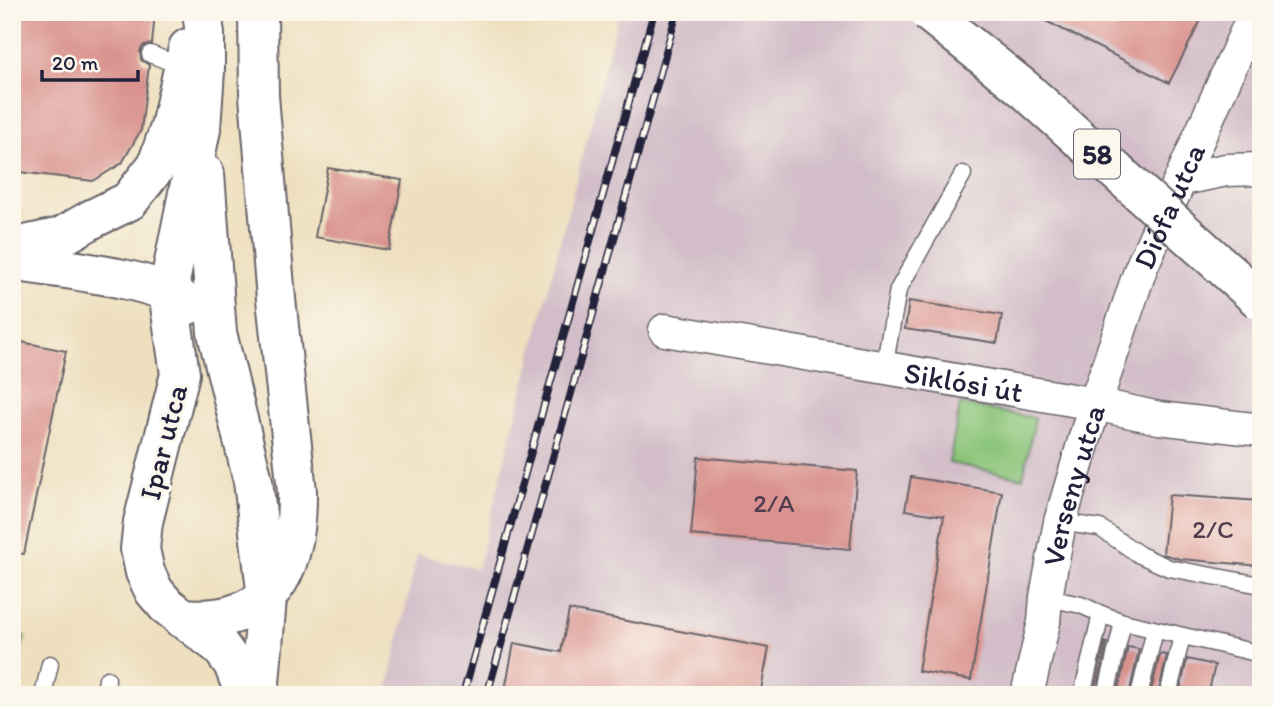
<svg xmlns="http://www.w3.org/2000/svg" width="1273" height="707" viewBox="0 0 1273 707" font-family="Itim,sans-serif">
	<rect width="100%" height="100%" fill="#fbf7ec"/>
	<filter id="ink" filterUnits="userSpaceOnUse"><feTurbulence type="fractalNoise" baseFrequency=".0143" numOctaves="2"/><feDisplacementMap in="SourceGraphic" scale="14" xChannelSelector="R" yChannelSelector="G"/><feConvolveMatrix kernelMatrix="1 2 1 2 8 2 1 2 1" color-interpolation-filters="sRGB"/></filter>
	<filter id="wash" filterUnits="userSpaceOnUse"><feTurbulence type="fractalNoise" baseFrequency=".00686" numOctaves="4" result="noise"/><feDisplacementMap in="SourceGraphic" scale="28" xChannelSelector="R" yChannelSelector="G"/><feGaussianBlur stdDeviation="1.57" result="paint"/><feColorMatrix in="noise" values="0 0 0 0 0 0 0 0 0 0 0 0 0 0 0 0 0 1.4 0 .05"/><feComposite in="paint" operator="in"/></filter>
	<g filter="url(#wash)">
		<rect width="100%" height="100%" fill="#eee0bf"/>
		<path fill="#d2bdc8" d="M619 12H1261V695H387L417 554 477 569Z"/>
		<g fill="#8ac479" stroke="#56735a" stroke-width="2">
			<path d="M960 404 1035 418 1023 478 949 463Z"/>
			<path d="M12 633 25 636 12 688Z"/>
		</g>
		<g id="blocks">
			<g fill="#d9928d">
				<path d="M12 12H155L152 44 144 45 140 51 141 60 149 65 141 130 122 163 93 181 12 171Z"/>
				<path d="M1028 12H1205L1169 83Z"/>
				<path d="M328 168 402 180 389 250 315 237Z"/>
				<path d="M909 301 1002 315 997 343 905 329Z"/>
				<path d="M12 340 66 351 24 554 12 553Z"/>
				<path d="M698 457 857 471 850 549 691 535Z"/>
				<path d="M911 477 1002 492 971 680 918 671 944 516 905 510Z"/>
				<path d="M1169 495 1261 501V566L1180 559 1163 554Z"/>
				<path d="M569 610 769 648 760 695H504L514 643 561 652Z"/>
				<path d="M1105 642 1107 643 1096 695H1093Z"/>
				<path d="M1128 647 1139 649 1129 695H1117Z"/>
				<path d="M1160 654 1167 655 1158 695H1150Z"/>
				<path d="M1187 659 1215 665 1208 695H1179Z"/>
			</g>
		</g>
	</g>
	<g filter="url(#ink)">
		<use href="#blocks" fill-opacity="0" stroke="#696469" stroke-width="2"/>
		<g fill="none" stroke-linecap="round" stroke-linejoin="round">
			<defs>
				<g id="service">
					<path d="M150 54 183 67"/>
					<path d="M884 368 898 290 963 174"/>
					<path d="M1060 522 1100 528 1140 555 1169 568 1261 585"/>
					<path d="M1057 600 1081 605 1101 614 1082 695"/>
					<path d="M1101 614 1123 622 1261 654"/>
					<path d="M43 695 50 664"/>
					<path d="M105 695 107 679"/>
					<path d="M1106 695 1123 622"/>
					<path d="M1139 695 1155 630"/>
					<path d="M1168 695 1182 636"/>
				</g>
				<g id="minor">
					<path d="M1182 179 1226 170 1261 169"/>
					<path id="s1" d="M665 330 1095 404 1159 418 1261 430"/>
					<path id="s2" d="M1027 695 1044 622 1046 597 1060 522 1095 404 1141 268 1255 12"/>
				</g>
				<g id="tertiary">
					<path d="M202 12 205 34V71L201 129 168 292 180 374 143 522 140 549 145 572 154 591 166 605 220 646 233 664 245 695"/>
					<path d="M205 174 217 333 253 481 267 598 259 695"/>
					<path d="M12 248 61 237 92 219 129 201 157 165 170 127 188 48"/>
					<path d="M12 261C51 268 164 278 188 305"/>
					<path d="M181 618C272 626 298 572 297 491L276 299 259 96 258 12"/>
				</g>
			</defs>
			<use href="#service" stroke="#696469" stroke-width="19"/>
			<use href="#minor" stroke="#696469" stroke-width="35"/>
			<use href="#tertiary" stroke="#696469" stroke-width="42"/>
			<use href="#service" stroke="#fff" stroke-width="16"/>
			<use href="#minor" stroke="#fff" stroke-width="32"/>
			<use href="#tertiary" stroke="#fff" stroke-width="38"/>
			<defs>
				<g id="rail">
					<path d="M463 695 654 12"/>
					<path d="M487 695 677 12"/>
				</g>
			</defs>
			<use href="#rail" stroke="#22223b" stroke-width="8"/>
			<use href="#rail" stroke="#fbf7ec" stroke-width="5" stroke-dasharray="16" stroke-linecap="butt"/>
			<defs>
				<path id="primary-bridge" d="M928 12 1023 88 1261 301"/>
			</defs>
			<use href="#primary-bridge" stroke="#696469" stroke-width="42" stroke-linecap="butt"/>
			<use href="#primary-bridge" stroke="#fff" stroke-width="38"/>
		</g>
	</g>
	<g text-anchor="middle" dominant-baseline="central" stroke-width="6" stroke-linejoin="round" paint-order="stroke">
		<g font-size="26" fill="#503e50">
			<text x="774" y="503">2/A</text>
			<text x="1213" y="529">2/C</text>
		</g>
		<rect fill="#fbf7ec" stroke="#636270" stroke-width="2" x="1074" y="129.5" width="46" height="49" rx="5"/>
		<g font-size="28" font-weight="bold" fill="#22223b">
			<text x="1097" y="154">58</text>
		</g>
		<g font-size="30" fill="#22223b" stroke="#fbf7ec">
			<text stroke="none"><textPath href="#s2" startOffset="511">Diófa utca</textPath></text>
			<text stroke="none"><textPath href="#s1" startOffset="303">Siklósi út</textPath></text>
			<text transform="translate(163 442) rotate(-76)">Ipar utca</text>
			<text stroke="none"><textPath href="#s2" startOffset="215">Verseny utca</textPath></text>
		</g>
	</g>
	<rect width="1273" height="707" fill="none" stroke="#fbf7ec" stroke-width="42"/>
	<path d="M42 70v10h96v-10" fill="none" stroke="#22223b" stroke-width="3.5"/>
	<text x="52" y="70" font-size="21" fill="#22223b" stroke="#fbf7ec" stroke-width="5" paint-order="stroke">20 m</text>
</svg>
